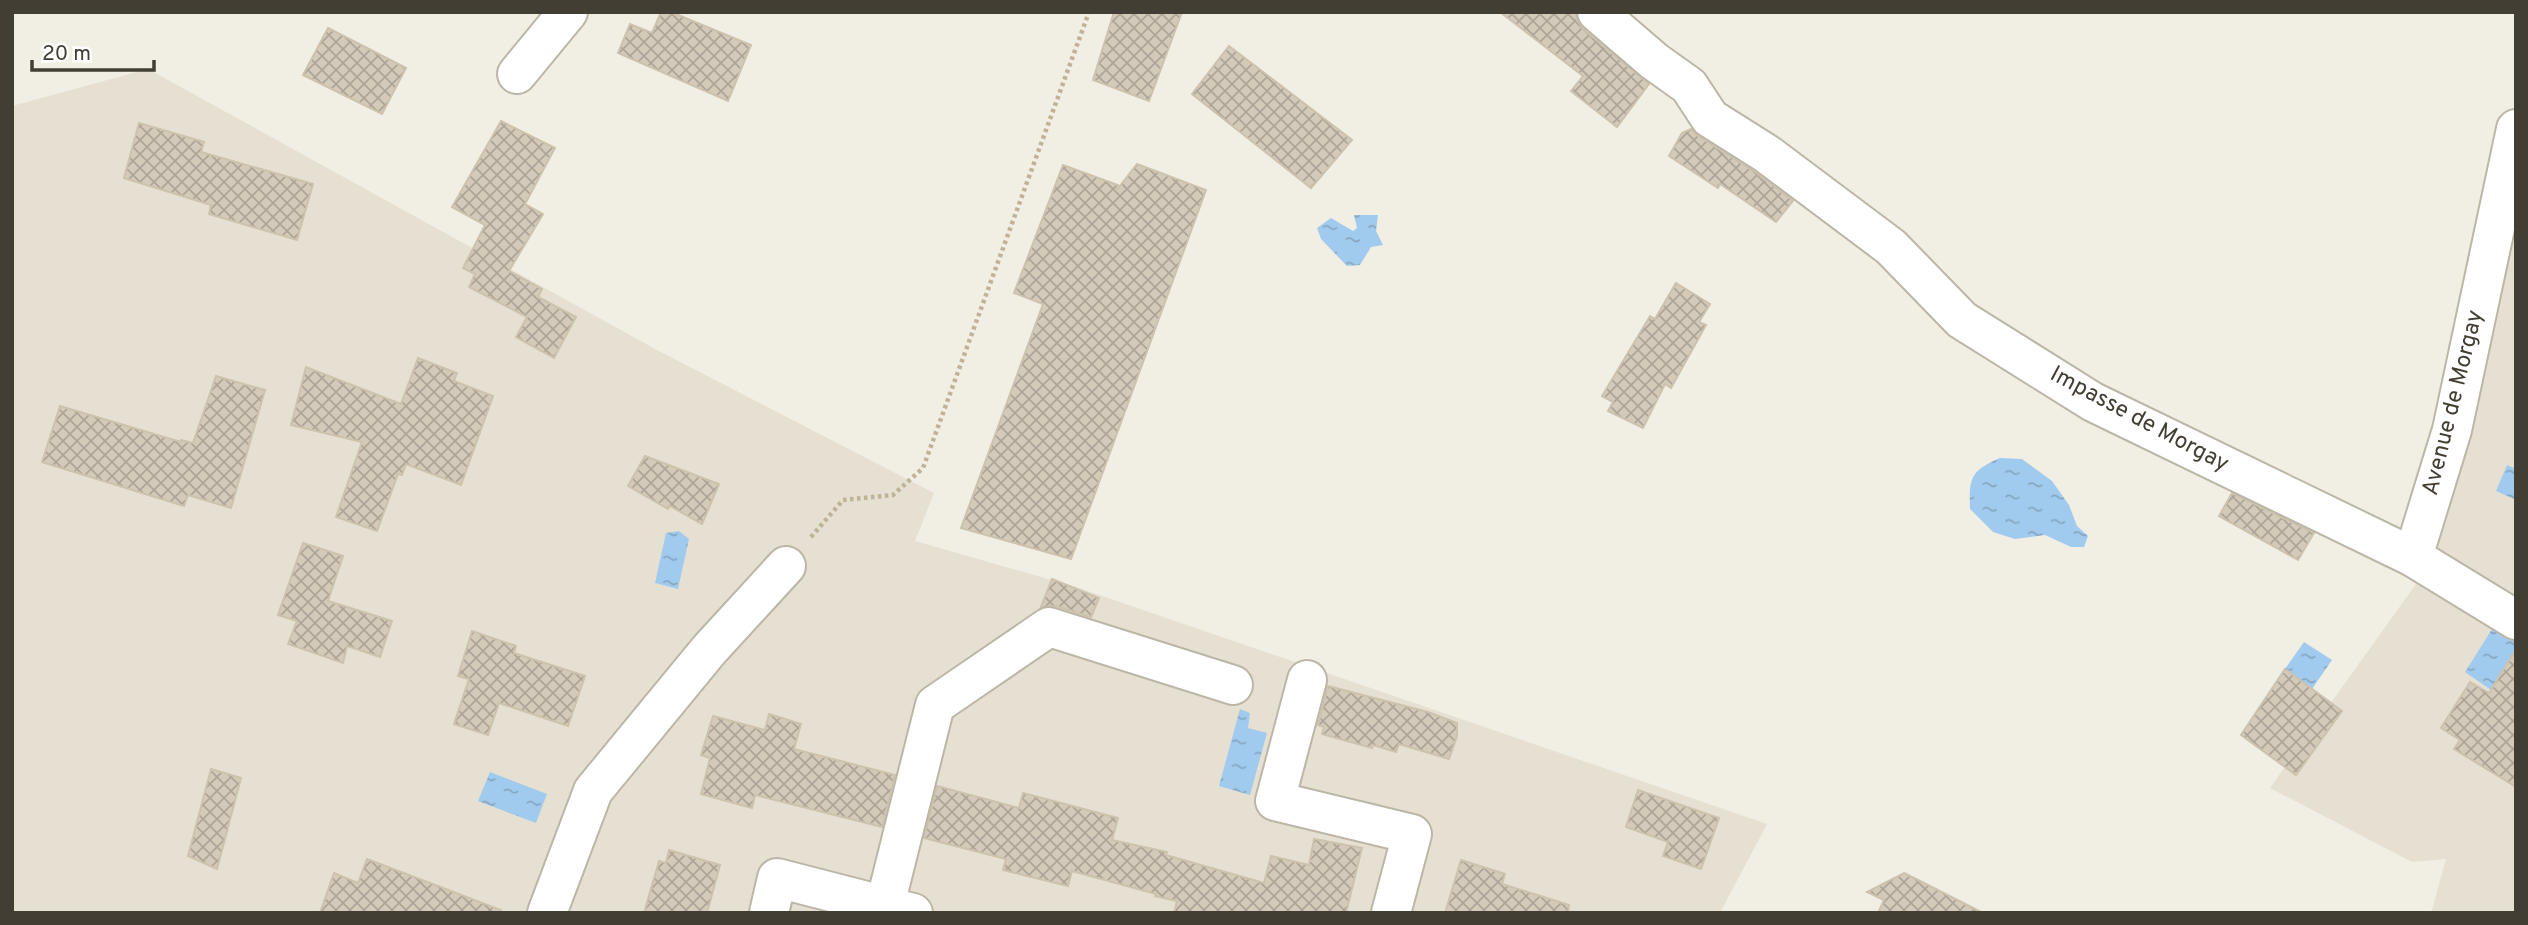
<svg xmlns="http://www.w3.org/2000/svg" width="2528" height="925" viewBox="0 0 2528 925" font-family="Overpass,sans-serif">
	<defs>
		<pattern id="water-ripples" width="26" height="14" patternUnits="userSpaceOnUse" patternTransform="scale(1.75)"><rect width="26" height="14" fill="#a1cbee"/><path d="M2 4q2-2 4 0t4 0M15 11q2-2 4 0t4 0" fill="none" stroke="#85a6c2"/></pattern>
		<pattern id="building-cross-hatch" width="8" height="8" patternUnits="userSpaceOnUse" patternTransform="scale(1.75)"><rect width="8" height="8" fill="#d3caba"/><path d="M0 0l8 8M0 8l8-8" fill="none" stroke="#ada598"/></pattern>
	</defs>
	<rect width="100%" height="100%" fill="#f1eee4"/>
	<g fill="#e5e0d2">
		<path d="M148 69 657 350 934 493 915 541 1076 587 1767 824 1720 913H12V106Z"/>
		<path d="M2516 129V913H2431L2446 859 2412 862 2270 788 2428 567Z"/>
	</g>
	<g fill="url(#water-ripples)">
		<path d="M1354 215H1378L1376 231 1383 245 1371 247 1360 265 1347 266 1321 239 1317 228 1331 218 1353 231 1357 228Z"/>
		<path d="M2000 458 2022 459 2052 481 2069 505 2077 526 2088 536 2084 547H2071L2045 535 2015 539 1993 532 1970 509C1969 478 1970 471 2000 458Z"/>
		<path d="M2507 465 2516 469V500L2496 491Z"/>
		<path d="M679 531 689 539 678 589 655 583 666 533Z"/>
		<path d="M2499 618 2516 628V649L2491 690 2465 672Z"/>
		<path d="M2304 642 2332 660 2312 689 2285 669Z"/>
		<path d="M1240 709 1250 713 1248 728 1267 733 1250 795 1219 786Z"/>
		<path d="M490 772 547 794 536 823 478 801Z"/>
	</g>
	<g fill="url(#building-cross-hatch)" stroke="#cdc2ad" stroke-width="2">
		<path d="M661 12H671L751 45 728 101 618 53 630 24 652 33Z"/>
		<path d="M1114 12H1182L1149 101 1093 80Z"/>
		<path d="M1500 12H1576L1577 20 1583 29 1649 84 1617 127 1571 91 1583 76Z"/>
		<path d="M328 28 406 68 382 114 303 75Z"/>
		<path d="M1229 46 1352 140 1311 188 1192 94Z"/>
		<path d="M501 121 555 148 525 204 543 214 509 271 542 289 538 297 576 317 554 358 516 337 527 317 469 287 475 274 463 268 485 225 452 207Z"/>
		<path d="M139 123 204 142 201 152 313 184 297 240 209 214 211 205 124 178Z"/>
		<path d="M1691 129 1698 136 1755 172 1793 201 1776 222 1720 184 1718 188 1669 156 1682 133Z"/>
		<path d="M1137 164 1206 190 1071 559 961 528 1043 304 1014 293 1063 165 1118 185 1116 191Z"/>
		<path d="M1676 283 1710 304 1699 322 1706 325 1671 388 1665 384 1643 428 1608 411 1613 402 1602 396 1650 316 1655 319Z"/>
		<path d="M418 358 457 373 454 381 493 396 461 485 406 464 402 475 398 474 377 531 336 517 362 442 291 425 306 367 401 404Z"/>
		<path d="M216 376 265 390 231 508 188 495 184 506 42 462 60 406 181 442V440L193 443Z"/>
		<path d="M645 456 719 484 702 524 670 506 668 509 628 486Z"/>
		<path d="M2232 493 2314 533 2298 560 2219 516Z"/>
		<path d="M303 543 343 556 328 601 392 621 380 657 347 646 343 663 288 644 297 621 278 615Z"/>
		<path d="M1052 579 1099 598 1091 617 1056 606 1041 607Z"/>
		<path d="M472 631 516 646 514 653 585 676 568 726 499 703 488 735 454 724 469 679 458 676Z"/>
		<path d="M2516 649V787L2454 749 2460 740 2441 728 2470 682 2489 693Z"/>
		<path d="M2285 669 2342 711 2296 775 2241 735Z"/>
		<path d="M1328 686 1428 712 1457 723V736L1449 759 1399 744 1396 752 1373 745 1372 748 1322 734 1324 727 1318 725Z"/>
		<path d="M769 714 801 724 794 749 895 775 882 827 755 795 752 808 701 794 710 758 701 755 713 716 765 730Z"/>
		<path d="M211 769 241 778 217 869 188 856Z"/>
		<path d="M937 786 1019 808 1023 793 1118 818 1112 840 1167 852 1166 855 1264 883 1271 856 1309 865 1314 839 1362 848 1346 913H1174L1177 901 1155 896 1156 894 1072 871 1068 886 1003 870 1006 859 924 838Z"/>
		<path d="M1638 790 1719 818 1701 869 1663 856 1668 842 1626 827Z"/>
		<path d="M669 850 720 865 707 913H644L659 861 666 863Z"/>
		<path d="M367 859 501 910 500 913H320L334 873 358 883Z"/>
		<path d="M1461 860 1505 874 1502 884 1569 905 1568 913H1445Z"/>
		<path d="M1904 873 1918 880 1983 913H1878L1884 900 1867 892Z"/>
	</g>
	<g fill="none" stroke-linecap="round" stroke-linejoin="round">
		<defs>
			<g id="minor">
				<path d="M1597 12 1654 61 1689 86 1710 118 1767 154 1891 247 1962 320 2093 402 2413 557"/>
				<path d="M517 74 568 12"/>
				<path d="M2516 129 2452 430 2413 557 2516 620"/>
				<path d="M1307 680 1275 801 1412 834 1391 913"/>
				<path d="M547 913 593 791 709 650 786 566"/>
				<path d="M769 913 777 878 913 913"/>
				<path d="M883 913 935 705 1049 627 1233 685"/>
			</g>
		</defs>
		<use href="#minor" stroke="#bcb6a7" stroke-width="42"/>
		<path stroke="#beb298" stroke-width="4.5" stroke-dasharray="3.5 3.5" stroke-linecap="butt" d="M811 537 843 500 893 495 923 468 1089 12"/>
		<use href="#minor" stroke="#fff" stroke-width="38"/>
	</g>
	<g text-anchor="middle" dominant-baseline="central" stroke-width="5" stroke-linejoin="round" paint-order="stroke">
		<g font-size="23" fill="#433e34" stroke="#fff">
			<text transform="translate(2454 403) rotate(-76)">Avenue de Morgay</text>
			<text transform="translate(2139 420) rotate(28)">Impasse de Morgay</text>
		</g>
	</g>
	<rect width="2528" height="925" fill="none" stroke="#433e34" stroke-width="28"/>
	<path d="M32 60v10h122v-10" fill="none" stroke="#433e34" stroke-width="3.5"/>
	<text x="42" y="60" font-size="21" fill="#433e34" stroke="#ffffff" stroke-width="5" paint-order="stroke">20 m</text>
</svg>
